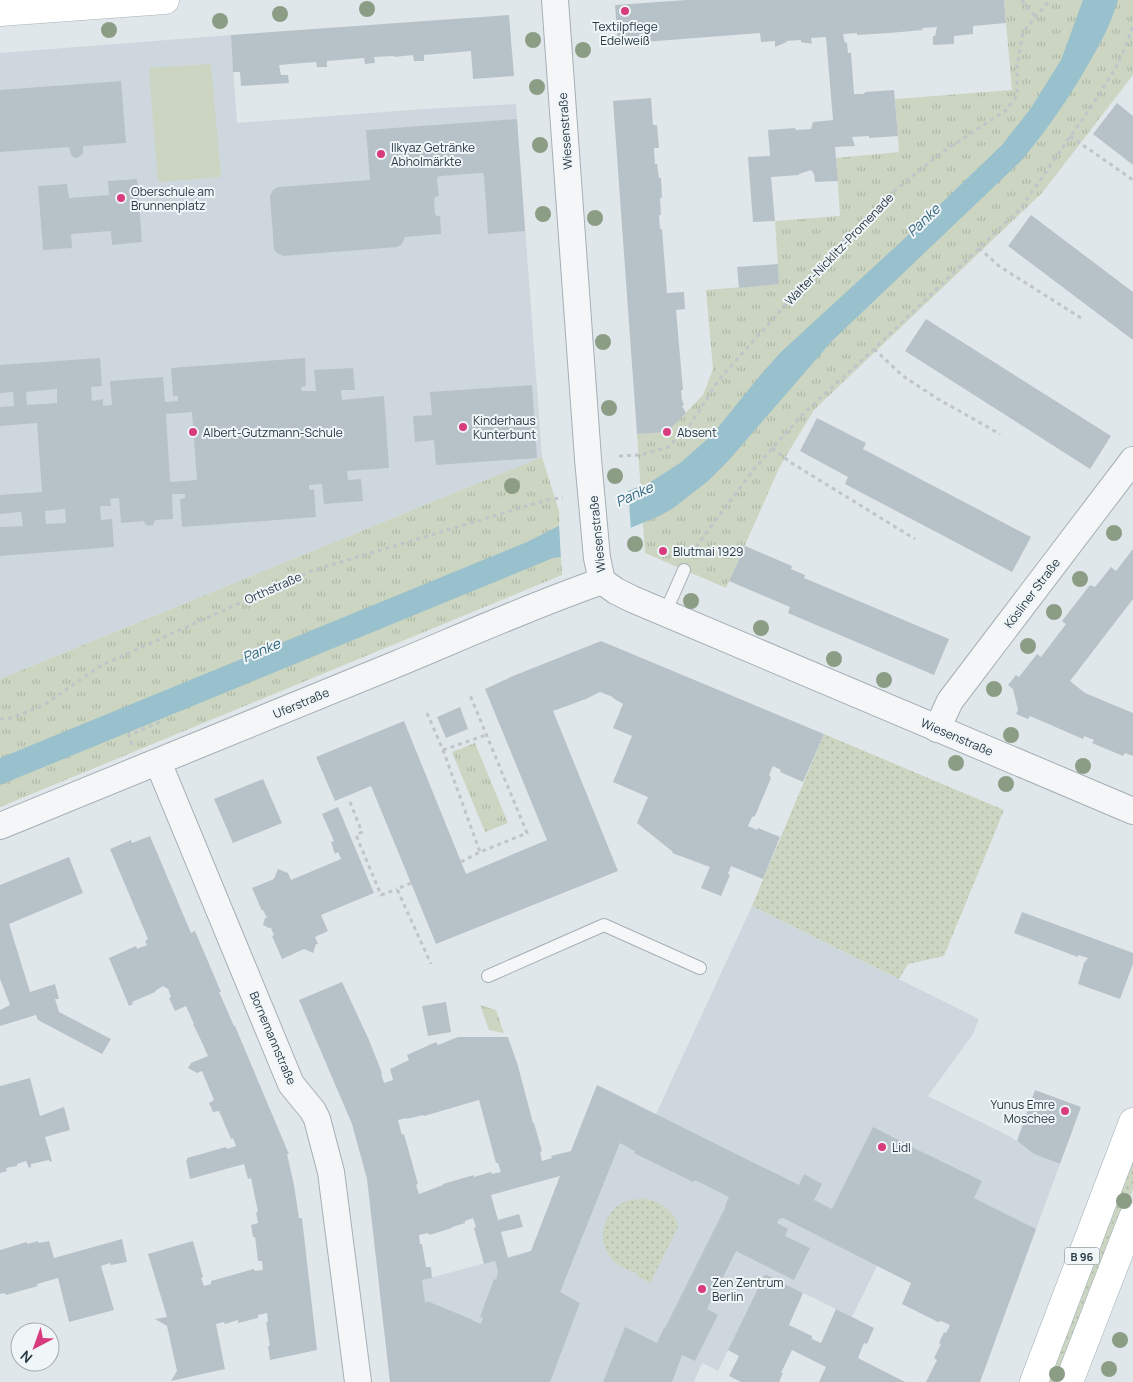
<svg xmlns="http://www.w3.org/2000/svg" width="1133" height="1382" viewBox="0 0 1133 1382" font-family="Manrope,sans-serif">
	<defs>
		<pattern id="grass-dots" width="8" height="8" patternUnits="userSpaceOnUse" patternTransform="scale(1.25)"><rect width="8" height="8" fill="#cbd5c1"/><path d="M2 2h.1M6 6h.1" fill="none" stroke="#aeb8a7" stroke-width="1.8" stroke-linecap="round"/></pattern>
		<pattern id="park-tufts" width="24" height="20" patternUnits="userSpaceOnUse" patternTransform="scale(1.25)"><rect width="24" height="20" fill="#cbd5c1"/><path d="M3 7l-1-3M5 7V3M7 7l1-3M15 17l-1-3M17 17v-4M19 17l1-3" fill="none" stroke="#aeb8a7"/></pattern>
	</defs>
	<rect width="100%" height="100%" fill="#e0e7ea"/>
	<g fill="#ced7dd">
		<path d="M231 35 237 123 424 109 516 104 542 457 0 679V53Z"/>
		<path d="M752 906 979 1019 973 1034 928 1096 1011 1137 1034 1154 1060 1164 1000 1327 877 1266 852 1317 765 1274 718 1371 702 1363 694 1382H390L379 1285 422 1280 531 1251 597 1085 656 1114Z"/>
	</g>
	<g fill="url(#grass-dots)">
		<path d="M824 734 1004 810 944 956 908 964 899 979 752 906Z"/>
		<path d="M1133 1157V1189L1059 1382H1046Z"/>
		<path d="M645 1198C659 1202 676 1211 678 1227L650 1283 637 1276 638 1274 636 1273C629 1270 622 1268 616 1263 596 1246 600 1216 622 1203 629 1200 637 1199 645 1198Z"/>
	</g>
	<g fill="url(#park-tufts)">
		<path d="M1004 0H1133V75L1042 193 814 410 780 466 726 588 645 553 637 434 667 432 703 395 713 369 706 290 779 284 775 221 840 216 836 158 899 152 895 99 1012 90Z"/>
		<path d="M542 457 559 511 562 575 0 807V679Z"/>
		<path d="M475 743 508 823 485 832 452 752Z"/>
		<path d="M480 1005 496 1010 504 1033 489 1030Z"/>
	</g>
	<path fill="#cbd5c1" d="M211 64 221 177 158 182 149 68Z"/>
	<path fill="#99c0cd" d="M1083 0H1118C1111 24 1101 42 1089 63 1069 98 1047 130 1021 161L832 341 729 460 708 481 672 509 659 516 561 557 553 558 0 785V758L527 542 628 491 649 483 680 463 703 443 715 431 763 372 781 352 904 239 1002 145 1031 108 1061 60Z"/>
	<path fill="#e0e7ea" d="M628 488 631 530 561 560 559 523Z"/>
	<g fill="#b7c2c8" fill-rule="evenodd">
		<path d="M686 0H1004L1006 23 973 26V34L954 36V44L933 45V36H935L937 27 922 28 923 30 889 33 857 35V33L843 34 845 43 847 42 848 53H851L854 94H864L865 92 894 90 898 136 869 138V136L852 137 855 146 835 147 838 181 815 182 814 174 811 170 799 174V175L771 177 775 221 753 222 748 157 770 156 768 130 795 128 796 130 811 129 813 122 833 120 826 37 811 38 812 44 801 42V40L786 41 787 42 775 47V41L761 42 760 33 618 44 615 5Z"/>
		<path d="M509 15 514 76 473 79 471 51 424 55V61H414L413 55 394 57V56L374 57 375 63 365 64 364 58 327 61V67H317L316 62 279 65 281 75H288L289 83 241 86 240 72H233L231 35Z"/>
		<path d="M121 81 126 143 83 146V154L77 158 73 157 71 155 69 147 0 152V90Z"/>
		<path d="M651 98 653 125H657L659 148H654L655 164H657L659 178H661L662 198H660L661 215H659L660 229H662L667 293 684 292 685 309 676 310 683 390H681L682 400 684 405 682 406 686 413 667 432 637 434 613 101Z"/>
		<path d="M1117 103 1133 116V165L1093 134Z"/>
		<path d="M517 119 525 231 488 234 484 176 483 173H480L441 176 438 177 437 180 439 196 435 197 434 200 435 214 437 216H440L441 234 405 237 402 244 397 247 283 256 277 253 274 250 270 196 273 190 278 187 370 180 366 130Z"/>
		<path d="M137 179 142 242 112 245 111 231 71 234 72 248 43 250 38 186 67 184 69 198 109 195 108 181Z"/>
		<path d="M1031 215 1133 292V340L1008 246Z"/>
		<path d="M778 264 779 284 739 288 737 267Z"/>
		<path d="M926 319 1111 436 1090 469 905 351Z"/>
		<path d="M100 358 102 386 91 387 92 401 103 399V406L112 405 110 381 163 377 165 402 178 401V396H173L171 368 305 358 306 386 301 387 302 391H316L314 370 353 368 355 390H341L342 400 384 396 389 468 347 471 348 480 361 479 363 501 324 504 322 484 309 485V490L314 489 316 517 182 527 180 499 185 498V494H172L173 519 155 520 153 525 148 526 145 524 144 521 121 523 119 498 110 499 111 506H100L101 520 112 519 114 547 0 556V527L23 526 21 512 0 514V495L42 492 37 423 0 426V407L14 406 13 392 0 393V365ZM57 389V403L27 405 26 392ZM192 412 197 480 170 482 166 414ZM65 509 66 523 46 524 45 511Z"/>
		<path d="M532 385 537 458 436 465 434 440 415 442 413 416 432 415 430 392Z"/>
		<path d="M817 418 866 443 863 449 1031 537 1012 572 845 484 848 477 800 451Z"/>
		<path d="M745 546 792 566 791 569 805 575 804 578 949 639 934 675 788 613 790 607 729 581Z"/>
		<path d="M1133 549V599L1070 681 1085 693 1133 713V756L1125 753 1123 756 1092 743 1094 740 1084 736 1083 739 1030 716 1028 719 1016 714 1018 710 1013 689 1008 685 1016 675 1019 677 1037 654 1041 657 1066 624 1062 621 1090 585 1095 587 1111 567 1116 571Z"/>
		<path d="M601 641 824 734 803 782 780 772 781 770 773 766 769 775 771 778 755 816 752 817 748 826 757 830 758 828 780 837 763 879 731 866 728 874 730 875 721 896 701 888 710 867 672 853 673 852 637 823 648 797 613 782 632 736 613 728 623 704 613 698V697L600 692 586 699 553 711 618 871 436 944 371 786 335 801 316 757 404 721 466 874 547 840 485 689 513 676Z"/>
		<path d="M460 707 468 729 446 738 437 717Z"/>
		<path d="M263 779 282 823 233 843 214 799Z"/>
		<path d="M338 807 374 893 321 915 328 931 315 937 318 944H316L313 953 304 949 282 959 272 936 274 935 271 928H269L263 925 265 918H267L263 910 262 911 252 888 274 879 278 869 288 873 291 880 341 859 338 852 335 854 331 842 334 841 322 814Z"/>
		<path d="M150 836 191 933 195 931 221 992H219L234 1026H235L288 1152 289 1154H287L294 1185 299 1218H302L317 1350 270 1360 268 1346H270L266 1322H268L267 1313 258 1315V1318L238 1323V1320L225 1324 224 1322 216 1324 225 1369 171 1381 177 1371 167 1326 155 1319 167 1317 148 1254 193 1241 203 1277 201 1278 204 1286 211 1284V1281L254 1269 255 1271 263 1270 262 1261H258L255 1237H253L251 1225 258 1223 256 1212H258L251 1178 248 1179 244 1164 190 1179 186 1160H187V1158L226 1147 227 1149 236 1146 233 1138 231 1139 219 1111 213 1112 209 1103 214 1100 202 1071 197 1073 188 1068 191 1063 208 1056 198 1034 193 1024H194L186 1006 175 1011 169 998 171 997 168 989 163 986 155 991V992L132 1002 133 1004 129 1006 109 958 136 946 137 949 147 945 145 941 148 939 110 849 131 840 132 843Z"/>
		<path d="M69 857 83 893 9 924 30 992 55 984 59 999H55L59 1012 111 1039 102 1054 38 1020 36 1015 0 1026V1010L10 1005 0 979V885Z"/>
		<path d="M1022 912 1133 953V964L1120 999 1078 984 1084 963 1088 958 1078 955V957L1014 933Z"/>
		<path d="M342 982 369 1040 382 1073H381L384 1083 393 1080 390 1069 409 1060 407 1055 436 1042 438 1045 458 1037H508L518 1066 533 1123H534L542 1151 540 1152 542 1161 552 1158 551 1156 571 1151 597 1085 799 1185 804 1174 822 1184 814 1200 832 1209 873 1127 916 1149 982 1181 974 1198 1036 1229 980 1382H926L937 1360 934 1358 941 1344 939 1343 944 1332 946 1333 950 1325 941 1321 938 1322 902 1304 911 1283 783 1218 779 1219 777 1223 788 1229 785 1236 810 1248 794 1280 736 1251 707 1309 718 1315 695 1361 682 1355 672 1382H603L625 1327 657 1343 664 1328H665L726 1206H725L729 1197 695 1180 693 1182 634 1153 635 1151 620 1143 560 1292 580 1303 550 1382H390L367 1179 352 1124 299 1000ZM479 1100 496 1163H498L501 1172 492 1174 491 1172 474 1177V1175L443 1184V1185L419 1194 416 1185 418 1184 404 1134 402 1135 398 1120 407 1118V1119L423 1115 424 1116ZM560 1176 531 1251 508 1258 501 1232 523 1227 519 1214 498 1220 491 1195ZM473 1218 476 1227 474 1228 484 1264 495 1261 498 1271 496 1280 494 1279 480 1317 483 1318 481 1324 473 1321V1320L427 1301V1303L425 1302 422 1280 432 1278 431 1267H426L422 1244H420L419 1235 428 1233 429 1235 452 1228V1227L465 1223V1221Z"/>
		<path d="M446 1002 451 1032 428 1036 422 1006Z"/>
		<path d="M30 1078 40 1116 64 1107 70 1130 45 1137 52 1161 50 1162 49 1160 31 1164V1167L29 1168 26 1161 17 1164V1166L6 1168 7 1171 0 1173V1086Z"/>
		<path d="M1035 1090 1081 1107 1060 1164 1034 1154 1017 1141Z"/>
		<path d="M122 1239 127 1262 111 1265 110 1263 101 1266 114 1310 69 1322 58 1278 37 1284 38 1286 6 1295 5 1293 0 1294V1250L27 1242V1244L38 1241 39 1243 49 1241 54 1258Z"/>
		<path d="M765 1274 803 1293 789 1325 812 1336V1339L821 1343 836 1309 874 1328 867 1344 864 1343 858 1358 905 1382H819L826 1367 792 1350 781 1373H783L779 1382H741L729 1376 739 1356 728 1350Z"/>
	</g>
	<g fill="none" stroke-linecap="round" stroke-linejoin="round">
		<defs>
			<g id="lane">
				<path d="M665 613 684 570"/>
				<path d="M488 976 604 925 700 968"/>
			</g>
			<g id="street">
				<path d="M555 0 588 459 597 558 602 581 616 591 632 599 1133 811"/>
				<path d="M937 729 950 701 1133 460"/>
				<path d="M158 762 291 1084 313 1111 317 1119 331 1172 358 1382"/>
				<path d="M0 826C133 772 266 717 399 663 466 635 533 605 602 581"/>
			</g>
			<path id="secondary" d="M0 12 165 0"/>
			<g id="primary">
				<path d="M1034 1382 1133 1122"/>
				<path d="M1069 1382 1133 1217"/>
			</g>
		</defs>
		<use href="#lane" stroke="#a5afb5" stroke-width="14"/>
		<use href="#street" stroke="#a5afb5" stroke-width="28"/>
		<use href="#secondary" stroke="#a5afb5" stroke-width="29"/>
		<use href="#primary" stroke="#9fafb7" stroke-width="29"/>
		<g stroke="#bfc5c9" stroke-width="3" stroke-dasharray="4 4" stroke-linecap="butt">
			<path d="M1022 0 1026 6 1036 17"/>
			<path d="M1070 136 1133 180"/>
			<path d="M979 248 999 266 1081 318"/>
			<path d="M874 349 903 376 938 399 1000 434"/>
			<path d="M772 448 790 462 915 539"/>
			<path d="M619 456 640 455 668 447 688 428 718 381 746 349 832 253 882 201 941 153 1005 111 1017 96V66L1023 32 1050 0"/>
			<path d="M692 554 698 544 754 469 804 413 874 349 1020 209 1093 104 1115 69 1126 46 1133 25"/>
			<path d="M427 713 443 750 480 852"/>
			<path d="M0 719 11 718 42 706 102 665 311 571 550 499 563 498"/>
			<path d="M132 745 129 735 160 722"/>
			<path d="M443 750 486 735"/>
			<path d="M350 802 362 832 356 835 381 895 397 889"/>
			<path d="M461 862 480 852 527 833 470 695"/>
			<path d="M411 883 397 889 431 964"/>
		</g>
		<use href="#lane" stroke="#f4f6f8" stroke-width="12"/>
		<use href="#street" stroke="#f4f6f8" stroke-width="26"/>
		<use href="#secondary" stroke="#fff" stroke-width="28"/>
		<use href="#primary" stroke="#fff" stroke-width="28"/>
	</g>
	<g fill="#8c9d86">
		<circle cx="367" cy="9" r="8"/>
		<circle cx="280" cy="14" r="8"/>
		<circle cx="220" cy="21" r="8"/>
		<circle cx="109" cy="30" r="8"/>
		<circle cx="533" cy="40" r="8"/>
		<circle cx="583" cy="50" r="8"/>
		<circle cx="537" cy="87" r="8"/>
		<circle cx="540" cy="145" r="8"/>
		<circle cx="543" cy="214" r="8"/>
		<circle cx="595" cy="218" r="8"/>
		<circle cx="603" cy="342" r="8"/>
		<circle cx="609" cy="408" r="8"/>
		<circle cx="615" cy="476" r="8"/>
		<circle cx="512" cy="486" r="8"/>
		<circle cx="1114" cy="533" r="8"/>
		<circle cx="635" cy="544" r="8"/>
		<circle cx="1080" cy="579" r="8"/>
		<circle cx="691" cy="601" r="8"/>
		<circle cx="1054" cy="612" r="8"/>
		<circle cx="761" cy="628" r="8"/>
		<circle cx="1028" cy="646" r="8"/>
		<circle cx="834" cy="659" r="8"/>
		<circle cx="884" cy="680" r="8"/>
		<circle cx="994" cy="689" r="8"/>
		<circle cx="1011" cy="735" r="8"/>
		<circle cx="956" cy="763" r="8"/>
		<circle cx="1083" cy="766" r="8"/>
		<circle cx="1006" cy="784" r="8"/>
		<circle cx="1124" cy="1201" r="8"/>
		<circle cx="1120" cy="1340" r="8"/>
		<circle cx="1109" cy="1369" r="8"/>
		<circle cx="1057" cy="1374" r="8"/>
	</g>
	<g fill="#d83c7e" stroke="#f0f5f8" stroke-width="2">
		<circle cx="625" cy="11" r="5"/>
		<circle cx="381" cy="154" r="5"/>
		<circle cx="121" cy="198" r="5"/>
		<circle cx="463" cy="427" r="5"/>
		<circle cx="193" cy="432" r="5"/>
		<circle cx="667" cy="432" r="5"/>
		<circle cx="663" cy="551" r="5"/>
		<circle cx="1065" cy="1111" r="5"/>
		<circle cx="882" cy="1147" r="5"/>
		<circle cx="702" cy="1289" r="5"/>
	</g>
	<g text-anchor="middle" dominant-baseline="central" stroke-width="4" stroke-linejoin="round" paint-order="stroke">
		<rect fill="#f0f5f8" stroke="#637179" stroke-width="1" x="1064.5" y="1247.5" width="35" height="17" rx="4"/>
		<g font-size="11" font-weight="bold" fill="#273943">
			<text x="1082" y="1256">B 96</text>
		</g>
		<g font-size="12" fill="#273943" stroke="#f0f5f8" text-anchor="start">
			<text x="625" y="26" text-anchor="middle">Textilpflege<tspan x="625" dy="14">Edelweiß</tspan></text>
			<text x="391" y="147">Ilkyaz Getränke<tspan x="391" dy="14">Abholmärkte</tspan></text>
			<text x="131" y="191">Oberschule am<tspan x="131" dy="14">Brunnenplatz</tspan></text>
			<text x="473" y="420">Kinderhaus<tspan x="473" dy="14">Kunterbunt</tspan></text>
			<text x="203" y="432">Albert-Gutzmann-Schule</text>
			<text x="677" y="432">Absent</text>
			<text x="673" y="551">Blutmai 1929</text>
			<text x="1055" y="1104" text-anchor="end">Yunus Emre<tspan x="1055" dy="14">Moschee</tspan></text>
			<text x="892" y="1147">Lidl</text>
			<text x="712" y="1282">Zen Zentrum<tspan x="712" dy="14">Berlin</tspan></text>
		</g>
		<g font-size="12" fill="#273943" stroke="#f0f5f8">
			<text transform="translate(565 131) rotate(-94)">Wiesenstraße</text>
			<text transform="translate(839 249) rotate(-46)">Walter-Nicklitz-Promenade</text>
			<text transform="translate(597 534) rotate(-96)">Wiesenstraße</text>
			<text transform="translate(273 588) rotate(-24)">Orthstraße</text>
			<text transform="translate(1032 593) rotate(-53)">Kösliner Straße</text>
			<text transform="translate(301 703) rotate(-23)">Uferstraße</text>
			<text transform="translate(957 737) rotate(23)">Wiesenstraße</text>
			<text transform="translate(273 1038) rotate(67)">Bornemannstraße</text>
		</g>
		<g font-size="14" font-style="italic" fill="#2e657a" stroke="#f0f5f8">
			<text transform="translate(923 220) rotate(-44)">Panke</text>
			<text transform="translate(634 494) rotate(-25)">Panke</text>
			<text transform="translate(261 650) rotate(-23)">Panke</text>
		</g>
	</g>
	<g transform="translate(35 1347) rotate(221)"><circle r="24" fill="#f0f5f8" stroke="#a0aab0"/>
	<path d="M0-4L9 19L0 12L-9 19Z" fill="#d83c7e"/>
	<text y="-8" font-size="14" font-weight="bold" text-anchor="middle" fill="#273943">N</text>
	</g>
</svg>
